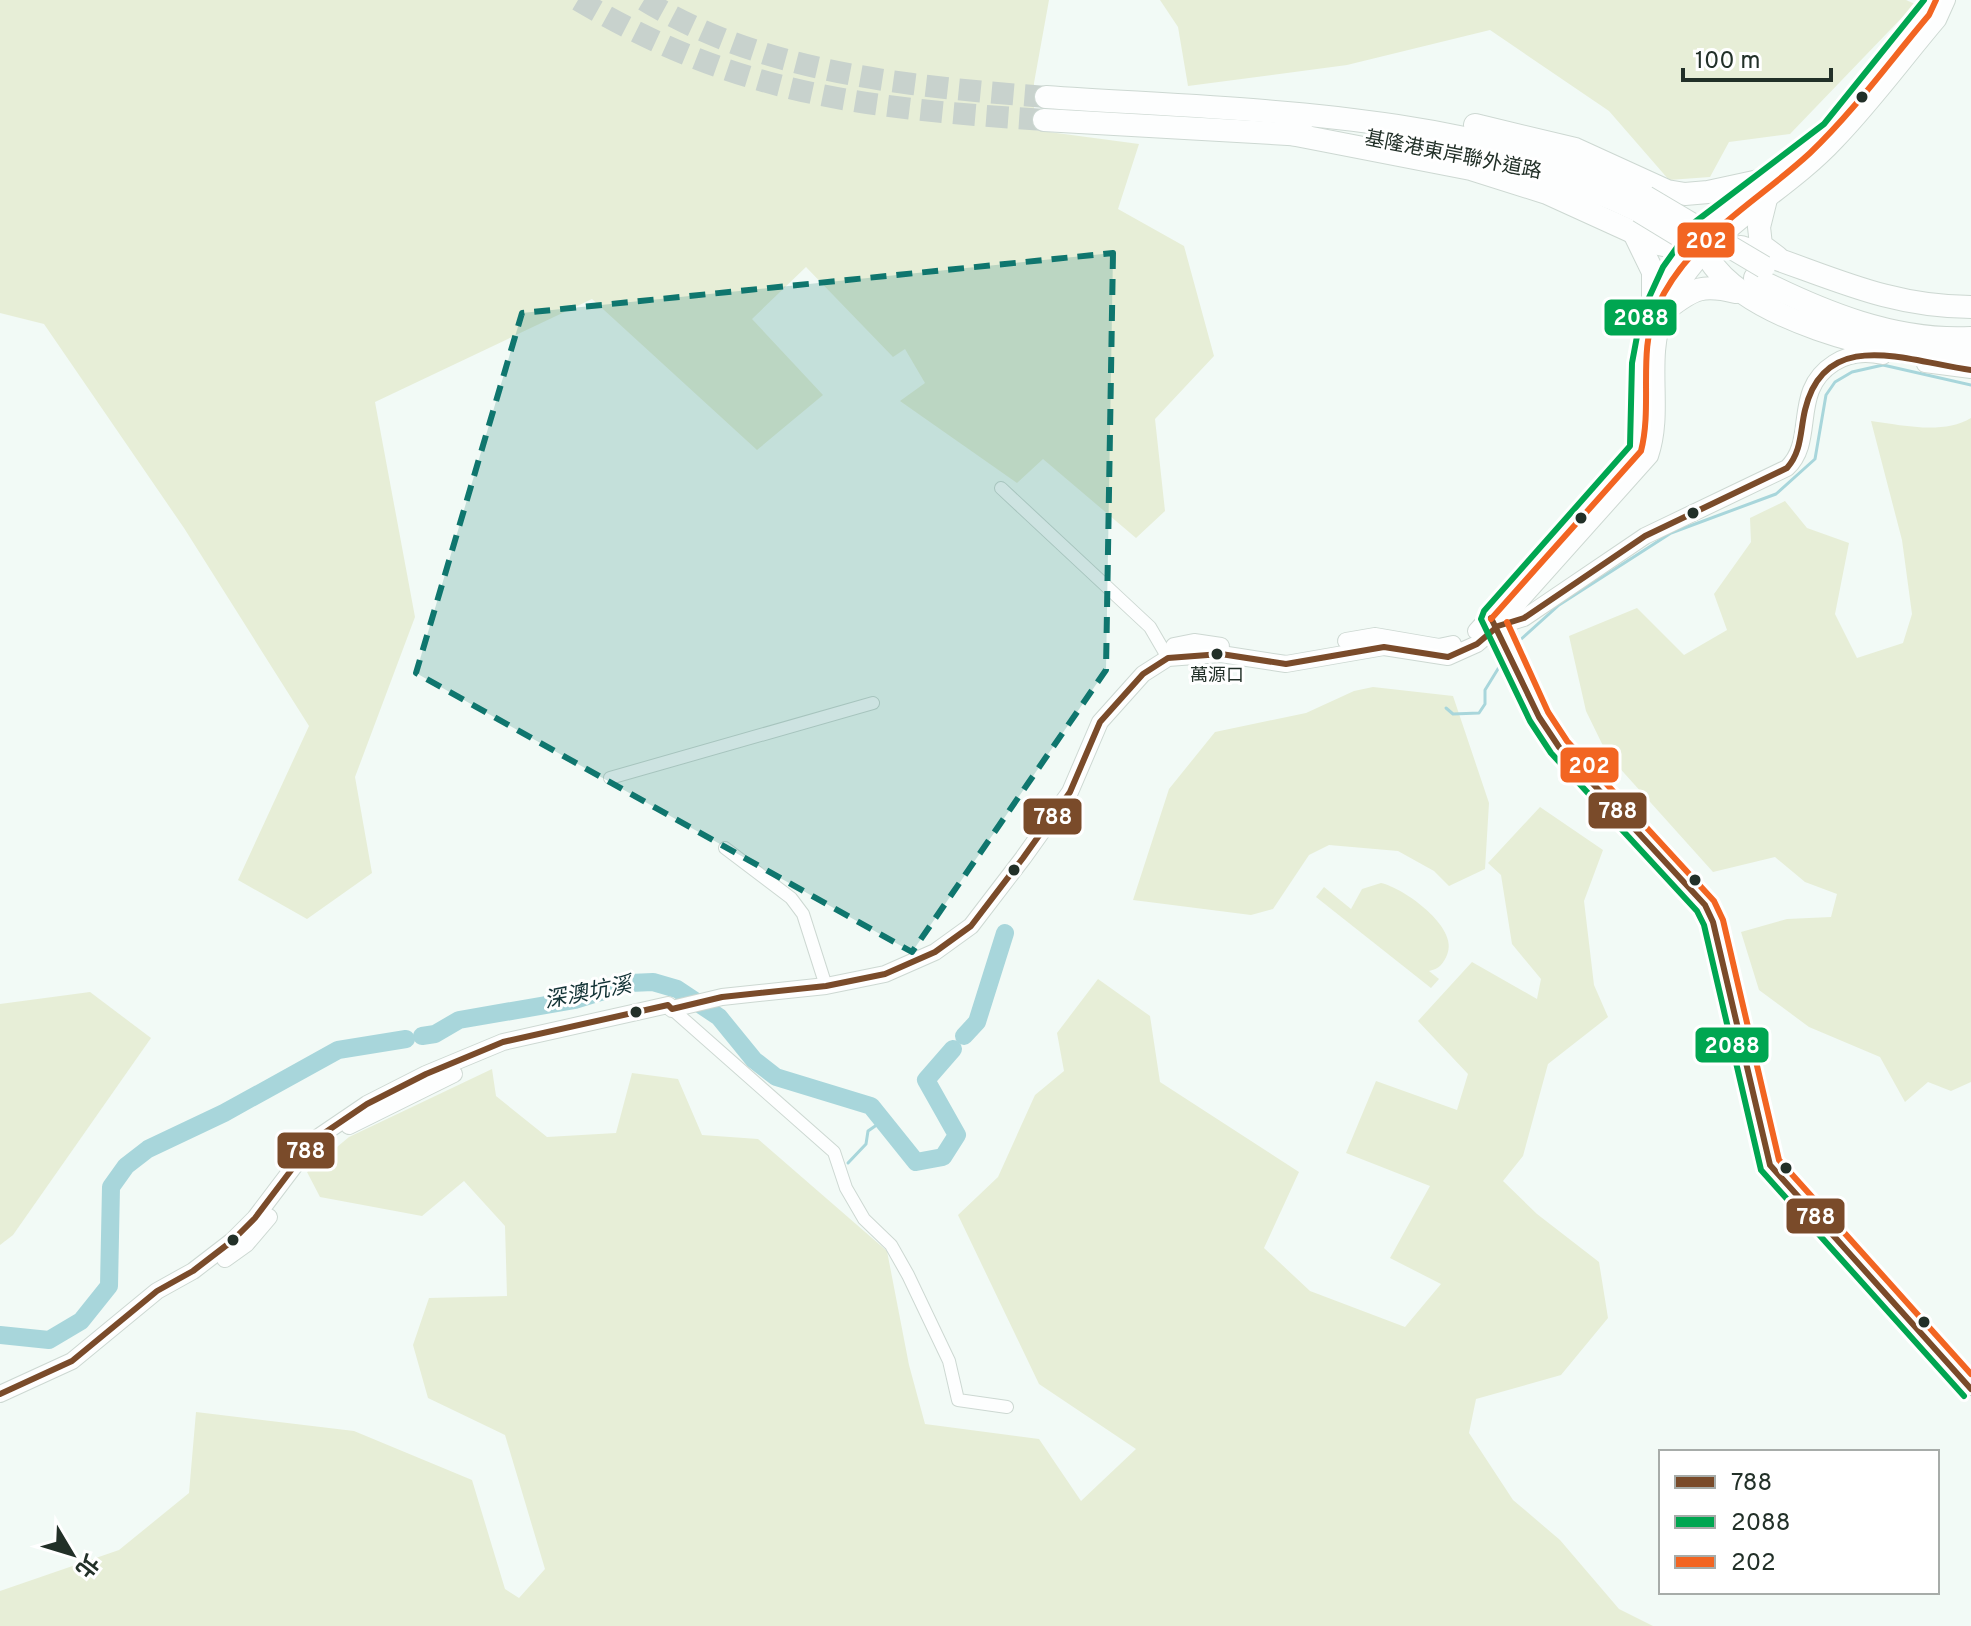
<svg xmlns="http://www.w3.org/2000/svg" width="1971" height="1626" viewBox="0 0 1971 1626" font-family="Overpass,'Noto Sans TC',sans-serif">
	<rect width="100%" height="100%" fill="#f2faf6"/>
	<g fill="#e7eed7">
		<path d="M0 0H1049L1034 83V130L1139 144 1118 209 1184 246 1214 356 1155 419 1165 511 1136 538 1043 459 1017 483 900 401 925 383 905 349 893 357 806 267 752 319 823 395 757 450 592 299 375 402 415 617 355 777 372 873 307 919 238 880 309 726 184 528 44 324 0 313Z"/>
		<path d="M1160 0H1906L1915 4 1790 134 1729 142 1710 177 1669 180 1609 111 1490 30 1347 65 1188 86 1178 27Z"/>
		<path d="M1971 418V1082L1951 1091 1928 1082 1905 1102 1880 1057 1809 1027 1759 990 1741 932 1787 919 1831 917 1837 894 1805 882 1775 857 1713 872 1607 754 1586 711 1569 636 1637 608 1684 655 1727 630 1714 594 1751 542 1750 518 1785 501 1807 528 1849 543 1835 614 1857 658 1903 643 1912 614 1902 540 1871 421C1902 425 1943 435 1971 418Z"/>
		<path d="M1373 687 1453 696 1489 803 1485 869 1449 886 1434 871 1398 851 1329 845 1309 855 1273 909 1251 915 1133 900 1169 789 1215 732 1306 713 1354 691Z"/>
		<path d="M1540 807 1603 850 1584 901 1594 985 1608 1017 1548 1064 1523 1156 1503 1181 1537 1214 1599 1262 1608 1318 1561 1375 1476 1399 1469 1433 1513 1500 1560 1540 1619 1609 1653 1626H0V1591L119 1550 189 1493 196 1412 354 1431 472 1480 505 1589 519 1598 545 1569 505 1435 428 1398 413 1345 429 1298 507 1296 505 1226 464 1181 422 1216 320 1197 307 1172 349 1137 492 1069 496 1096 547 1137 616 1133 632 1073 678 1079 702 1135 758 1139 887 1251 909 1365 925 1424 1039 1439 1081 1501 1136 1449 1039 1384 958 1215 998 1177 1035 1095 1064 1071 1057 1033 1098 979 1150 1016 1160 1082 1299 1172 1264 1248 1310 1291 1405 1327 1441 1284 1390 1258 1430 1186 1346 1153 1376 1081 1457 1110 1468 1074 1418 1021 1472 962 1537 999 1541 979 1512 944 1501 875 1488 863Z"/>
		<path d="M1381 883C1404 888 1460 928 1447 955 1443 964 1439 969 1429 971L1439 979 1431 988 1316 897 1324 887 1351 909 1362 889Z"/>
		<path d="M90 992 151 1038 13 1235 0 1245V1004Z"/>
	</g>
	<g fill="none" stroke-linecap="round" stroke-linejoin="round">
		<g stroke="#a8d6db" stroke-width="3">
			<path d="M1519 641 1559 605 1671 533 1776 494 1815 459 1826 395 1835 382 1852 372 1883 365 1971 385"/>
			<path d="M1446 708 1453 714 1479 713 1485 704V690L1501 664"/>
			<path d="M848 1163 866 1144 868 1131 881 1122"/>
		</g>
		<g stroke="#a8d6db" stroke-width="18">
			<path d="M422 1036 435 1034 459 1020 575 1000 630 983 653 982 677 989 719 1017 754 1060 776 1077 871 1106 916 1162 943 1157 957 1135 926 1080 953 1049"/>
			<path d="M964 1036 977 1022 1005 933"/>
			<path d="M0 1335 49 1340 81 1321 109 1286 111 1187 126 1166 148 1149 224 1113 338 1050 406 1039"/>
		</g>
		<g stroke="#c8d2cd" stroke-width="22" stroke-dasharray="22 11" stroke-linecap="butt">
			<path d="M578 0C738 95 863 108 1044 120"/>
			<path d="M644 0C765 74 909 86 1046 97"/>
		</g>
		<defs>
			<g id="street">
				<path d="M1001 488 1150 627 1168 658"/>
				<path d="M1498 626 1539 717 1559 747 1705 905 1713 922 1770 1165 1971 1389"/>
				<path d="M610 778 873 703"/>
				<path d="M725 848 791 898 803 914 826 986"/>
				<path d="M672 1009 834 1152 846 1188 864 1219 891 1245 908 1275 949 1361 958 1400 1007 1407"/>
			</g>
			<g id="secondary">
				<path d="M1925 364 1971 370"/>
				<path d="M1499 625 1650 456C1666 409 1646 359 1666 312 1701 232 1780 201 1836 141 1872 104 1904 60 1938 20L1947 0"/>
				<path d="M1476 631 1640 450C1645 417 1639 384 1643 351 1648 305 1673 266 1701 230L1831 131 1926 16 1935 0"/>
				<path d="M1346 641 1375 636 1439 647 1453 644"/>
				<path d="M1168 658 1174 646 1194 642 1221 646"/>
				<path d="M349 1126 454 1074"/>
				<path d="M225 1259 246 1244 269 1217"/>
				<path d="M0 1394 72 1361 157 1291 193 1271 232 1241 255 1218 314 1140 367 1104 426 1074 503 1042 668 1005 672 1009 722 997 826 986 885 974 935 952 971 926 1023 858 1070 792 1100 722 1143 674 1168 658 1221 654 1286 664 1384 647 1448 657 1477 644 1498 626 1524 618 1645 536 1787 468C1817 440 1790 391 1834 363 1849 353 1865 352 1883 356"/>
			</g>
			<g id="highway">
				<path d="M1046 97C1247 111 1460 110 1646 197"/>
				<path d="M1044 120 1305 135"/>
				<path d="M1475 125 1575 149 1667 191 1685 194 1708 192 1768 179"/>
				<path d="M1291 134 1471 169 1547 193 1659 244 1673 247 1702 242C1720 317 1903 361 1971 357"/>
				<path d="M1473 156C1532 168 1585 185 1639 211"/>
				<path d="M1766 199 1759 227 1761 245 1777 257"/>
				<path d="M1635 235 1653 272V307"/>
				<path d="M1741 247C1822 272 1883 307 1971 307"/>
				<path d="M1755 278C1822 312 1895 342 1971 338"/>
				<path d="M1668 308C1694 288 1703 284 1736 292"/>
			</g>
		</defs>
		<use href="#street" stroke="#cdd8d2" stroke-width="14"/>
		<use href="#secondary" stroke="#cdd8d2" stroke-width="18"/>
		<use href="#highway" stroke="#cdd8d2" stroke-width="24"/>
		<use href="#street" stroke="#fdfefe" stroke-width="12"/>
		<use href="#secondary" stroke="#fdfefe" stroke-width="16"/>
		<use href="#highway" stroke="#fdfefe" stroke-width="22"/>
		<defs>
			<g id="highway-bridge">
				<path d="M1646 197 1764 267"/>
				<path d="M1639 211 1703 250"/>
			</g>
		</defs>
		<use href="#highway-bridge" stroke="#cdd8d2" stroke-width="24" stroke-linecap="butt"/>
		<use href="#highway-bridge" stroke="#fdfefe" stroke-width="22"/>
		<defs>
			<g id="bus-1">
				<path d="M1491 618 1539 717 1559 747 1705 905 1713 922 1770 1165 1971 1389"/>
				<path d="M0 1394 72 1361 157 1291 193 1271 232 1241 255 1218 314 1140 367 1104 426 1074 503 1042 668 1005 672 1009 722 997 826 986 885 974 935 952 971 926 1023 858 1070 792 1100 722 1143 674 1168 658 1221 654 1286 664 1384 647 1448 657 1477 644 1498 626 1524 618 1645 536 1787 468C1802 451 1800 431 1805 410 1825 325 1910 362 1971 370"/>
			</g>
			<path id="bus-2" d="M1924 0 1824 124 1695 222 1663 267 1641 315 1632 363 1630 446 1484 611 1481 619 1530 721 1551 753 1697 911 1704 925 1761 1170 1964 1396"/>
			<g id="bus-3">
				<path d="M1491 619 1641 451C1653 404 1637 352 1657 307 1689 237 1756 203 1810 153 1854 111 1890 61 1929 15L1936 0"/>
				<path d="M1507 622 1548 712 1567 741 1714 901 1723 920 1779 1160 1971 1374"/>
			</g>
		</defs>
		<use href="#bus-1" stroke="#fff" stroke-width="12"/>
		<use href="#bus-2" stroke="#fff" stroke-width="12"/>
		<use href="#bus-3" stroke="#fff" stroke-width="12"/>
		<use href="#bus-1" stroke="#7a4b2a" stroke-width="6"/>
		<use href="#bus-2" stroke="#00a651" stroke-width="6"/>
		<use href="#bus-3" stroke="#f26522" stroke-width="6"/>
	</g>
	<path fill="#0f766e" fill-opacity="0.2" stroke="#0f766e" stroke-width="6" stroke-dasharray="16 10" stroke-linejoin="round" d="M1113 253 1106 670 912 952 416 673 522 313Z"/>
	<g fill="#223028" stroke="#fff" stroke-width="3">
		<circle cx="1862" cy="97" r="7"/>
		<circle cx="1693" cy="513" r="7"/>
		<circle cx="1581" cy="518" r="7"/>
		<circle cx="1217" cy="654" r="7"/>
		<circle cx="1014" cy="870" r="7"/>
		<circle cx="1695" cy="880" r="7"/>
		<circle cx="636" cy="1012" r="7"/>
		<circle cx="1786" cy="1168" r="7"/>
		<circle cx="233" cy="1240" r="7"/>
		<circle cx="1924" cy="1322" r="7"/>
	</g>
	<g text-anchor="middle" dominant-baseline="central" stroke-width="6" stroke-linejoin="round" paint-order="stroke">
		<g font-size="18" fill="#223028" stroke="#fff">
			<text x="1217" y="676">萬源口</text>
		</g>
		<g font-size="20" fill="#223028" stroke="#fff">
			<text transform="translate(1453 156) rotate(11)">基隆港東岸聯外道路</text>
		</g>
		<g font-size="22" font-style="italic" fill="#133336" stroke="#fff">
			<text transform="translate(588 994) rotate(-11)">深澳坑溪</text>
		</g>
	</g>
	<g stroke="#fff" stroke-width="3">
		<rect x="1676" y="221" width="60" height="38" rx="8" fill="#f26522"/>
		<rect x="1603" y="298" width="75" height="39" rx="8" fill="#00a651"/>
		<rect x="1559" y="746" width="61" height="38" rx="8" fill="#f26522"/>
		<rect x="1587" y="791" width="61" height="39" rx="8" fill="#7a4b2a"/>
		<rect x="1022" y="797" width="61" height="39" rx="8" fill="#7a4b2a"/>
		<rect x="1694" y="1026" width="76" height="38" rx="8" fill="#00a651"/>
		<rect x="276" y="1131" width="60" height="39" rx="8" fill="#7a4b2a"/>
		<rect x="1785" y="1197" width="61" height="38" rx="8" fill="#7a4b2a"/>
	</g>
	<g font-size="22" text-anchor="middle" font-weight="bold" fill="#fff">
		<text x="1706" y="248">202</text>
		<text x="1641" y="325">2088</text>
		<text x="1589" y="773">202</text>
		<text x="1618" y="818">788</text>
		<text x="1053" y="824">788</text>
		<text x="1732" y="1053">2088</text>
		<text x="306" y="1158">788</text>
		<text x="1816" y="1224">788</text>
	</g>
	<rect x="1659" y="1450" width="280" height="144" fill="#ffffff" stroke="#a7aca9" stroke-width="2"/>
	<rect x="1675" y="1476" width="40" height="12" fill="#7a4b2a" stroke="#a7aca9" stroke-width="2"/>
	<text x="1731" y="1490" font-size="24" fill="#223028">788</text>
	<rect x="1675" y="1516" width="40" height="12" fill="#00a651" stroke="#a7aca9" stroke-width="2"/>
	<text x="1731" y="1530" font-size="24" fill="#223028">2088</text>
	<rect x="1675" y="1556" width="40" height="12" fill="#f26522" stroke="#a7aca9" stroke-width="2"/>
	<text x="1731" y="1570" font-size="24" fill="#223028">202</text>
	<g transform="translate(72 1554) rotate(128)" stroke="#ffffff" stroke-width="6" paint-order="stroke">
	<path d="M0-6L14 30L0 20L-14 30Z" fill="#223028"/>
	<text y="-12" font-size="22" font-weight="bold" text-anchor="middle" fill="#223028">北</text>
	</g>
	<path d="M1683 68v12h148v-12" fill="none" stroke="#223028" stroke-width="4"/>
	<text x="1695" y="68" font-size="24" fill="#223028" stroke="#ffffff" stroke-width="6" paint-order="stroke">100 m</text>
</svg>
